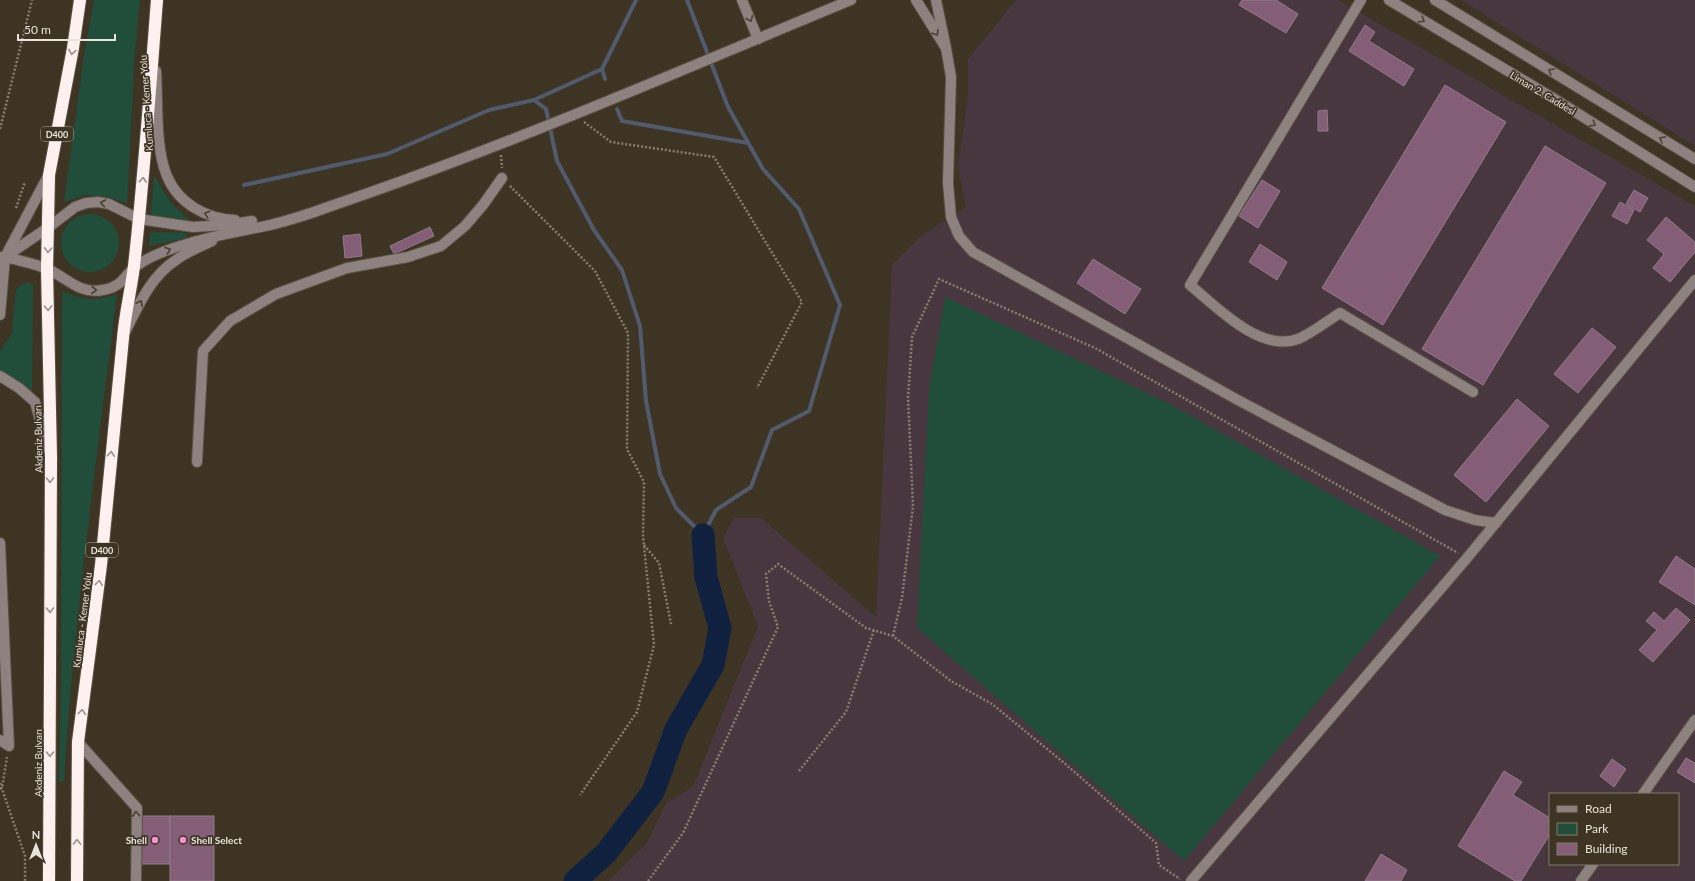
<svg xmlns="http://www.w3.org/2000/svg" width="1695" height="881" viewBox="0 0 1695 881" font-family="Lato,sans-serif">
	<rect width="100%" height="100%" fill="#3d3424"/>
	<g fill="#49373f" fill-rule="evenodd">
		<path d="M1016 0H1338L1695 206V881H609L647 843 666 803 693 787 758 626 723 538 734 518H761L876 617 892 265 921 236 966 207 958 166 968 96V59ZM1550 794H1678V864H1550Z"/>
		<path d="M1461 0H1695V146Z"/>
	</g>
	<g fill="#204e3a">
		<path d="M94 0H140L135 53 127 203 107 197 85 195 64 202 85 49Z"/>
		<path d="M154 175 170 202 189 220 151 216Z"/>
		<circle cx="90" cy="243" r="29"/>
		<path d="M151 232 187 233 186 238 149 246Z"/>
		<path d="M26 282 33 285 32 395 0 371V351L12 333 16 289Z"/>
		<path d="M62 291C85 300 93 302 117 294 97 456 74 618 64 781L59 782 61 695Z"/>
		<path d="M945 297 1170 404 1440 556 1184 861 917 628 929 389Z"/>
	</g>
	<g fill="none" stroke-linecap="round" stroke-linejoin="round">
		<g stroke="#515b6d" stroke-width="4">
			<path d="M605 79 602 69 636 0"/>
			<path d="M534 100 602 69"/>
			<path d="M617 109 622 121 748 143"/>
			<path d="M244 185 387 154 489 110 534 100 546 109 557 161 594 230 622 270 640 326 646 401 660 474 676 508 703 535 716 510 751 487 772 430 809 411 840 305 799 209 763 169 728 107 687 0"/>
		</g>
		<path stroke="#10213f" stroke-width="23" d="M575 881 606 853 653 792 676 729 713 665 720 628 706 577 703 535"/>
	</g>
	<g fill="#845d77" stroke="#907d89">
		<path d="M1242 0H1276L1298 14 1286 33 1239 5Z"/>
		<path d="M1365 25 1375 32 1369 41 1414 69 1404 86 1349 51Z"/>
		<path d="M1445 85 1506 122 1383 325 1322 288Z"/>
		<path d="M1327 110 1328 131H1318V111Z"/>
		<path d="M1545 146 1606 183 1483 385 1422 349Z"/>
		<path d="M1262 180 1280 191 1258 228 1239 216Z"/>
		<path d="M1634 190 1648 198 1640 212 1626 204Z"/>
		<path d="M1620 202 1634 210 1627 224 1612 216Z"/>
		<path d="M1666 217 1695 242V252L1670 282 1653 268 1664 254 1647 240Z"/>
		<path d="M430 227 434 236 394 254 390 246Z"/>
		<path d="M360 234 362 256 345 258 343 236Z"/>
		<path d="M1260 244 1287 262 1277 280 1249 262Z"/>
		<path d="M1093 259 1141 289 1125 314 1077 283Z"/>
		<path d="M1592 328 1616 347 1578 393 1554 374Z"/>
		<path d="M1517 399 1549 426 1486 502 1454 475Z"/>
		<path d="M1676 556 1695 569V605L1659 582Z"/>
		<path d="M1676 608 1690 620 1653 662 1639 650 1657 630 1646 621 1654 612 1664 621Z"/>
		<path d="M1686 758 1695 763V783L1677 772Z"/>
		<path d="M1612 759 1626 769 1614 787 1600 776Z"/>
		<path d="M1504 771 1522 782 1513 795 1550 818V834L1521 881H1515L1458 846Z"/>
		<rect x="140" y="816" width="30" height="48"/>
		<rect x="170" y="816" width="44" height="65"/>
		<path d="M1381 854 1407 870 1401 881H1365Z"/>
	</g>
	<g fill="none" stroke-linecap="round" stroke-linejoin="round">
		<defs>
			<g id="minor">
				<path d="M742 0 758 39"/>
				<path d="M916 0 946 48 936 0"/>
				<path d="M1361 0 1190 285C1217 307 1260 353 1298 339 1309 335 1329 320 1340 313L1473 392"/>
				<path d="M1389 0 1553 98 1695 187"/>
				<path d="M1435 0 1695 159"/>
				<path d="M946 48 951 77 948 183 951 217 959 236 973 252 1236 399 1445 510 1475 520 1496 523"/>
				<path d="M156 71C158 102 155 148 167 176 178 203 206 219 235 220"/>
				<path d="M1 257H5L49 227 75 207 86 203 98 202 109 204 139 219 193 227 226 225 252 221"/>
				<path d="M5 257C18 260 32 263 45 268 66 276 78 295 103 290 122 287 124 276 135 267 150 255 172 248 190 243 216 235 243 231 270 225 291 220 312 213 331 206 508 146 679 71 851 0"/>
				<path d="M0 315 5 257 48 176"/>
				<path d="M125 332C139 305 150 277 176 260 186 252 200 247 212 241"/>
				<path d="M0 376 19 388 35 402 48 449"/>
				<path d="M197 462 203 351 230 321 276 294 347 268 408 257 441 246 465 226 483 205 502 178"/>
				<path d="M0 543 9 746 0 740"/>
				<path d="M78 742 137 808 136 881"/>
				<path d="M1643 794 1695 720"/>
				<path d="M1191 881 1467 558 1695 280"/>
				<path d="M1581 881 1593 864"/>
			</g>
			<g id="highway">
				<path d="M49 881 51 458 47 269 49 175 73 48 80 0"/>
				<path d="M77 881 78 742 101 565 123 338C125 314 131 290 134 266 144 178 150 89 157 0"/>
			</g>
		</defs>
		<use href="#minor" stroke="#595041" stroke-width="12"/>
		<use href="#highway" stroke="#595041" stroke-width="14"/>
		<g stroke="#878072" stroke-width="2.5" stroke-dasharray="2 2" stroke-linecap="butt">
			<path d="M584 122 611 142 714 157 802 302 757 388"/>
			<path d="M0 129 32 0"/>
			<path d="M501 155 502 168"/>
			<path d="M510 186 595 271 628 333 627 449 644 482 643 536 654 645 637 712 580 795"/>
			<path d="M16 208 25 182"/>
			<path d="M644 545 659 563 671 624"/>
			<path d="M893 636 902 598 913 506 908 398 912 337 939 279 1095 348 1458 553"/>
			<path d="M799 771 846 712 874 630"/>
			<path d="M0 783 25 856V881"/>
			<path d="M0 789 2 788 7 757"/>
			<path d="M648 881 683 833 778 627 769 601 766 574 778 564 866 628 893 636 951 681 992 704 1063 762 1156 843 1159 865 1180 879"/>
		</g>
		<use href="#minor" stroke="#8d8280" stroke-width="10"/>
		<use href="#highway" stroke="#fcf1ef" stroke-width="12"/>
	</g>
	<defs><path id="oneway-chevron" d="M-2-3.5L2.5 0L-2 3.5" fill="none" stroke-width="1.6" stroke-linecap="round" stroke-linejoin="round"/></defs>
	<g stroke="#494032">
		<use href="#oneway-chevron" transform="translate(750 19) rotate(67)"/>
		<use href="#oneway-chevron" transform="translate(1422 20) rotate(31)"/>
		<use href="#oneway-chevron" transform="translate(936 33) rotate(58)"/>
		<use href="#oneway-chevron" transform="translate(1551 71) rotate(-149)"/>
		<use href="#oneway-chevron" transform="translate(1593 124) rotate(32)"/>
		<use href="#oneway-chevron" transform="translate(1662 139) rotate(-149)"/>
		<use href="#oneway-chevron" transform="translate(103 203) rotate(-169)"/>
		<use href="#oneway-chevron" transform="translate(207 214) rotate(-161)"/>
		<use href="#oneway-chevron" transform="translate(168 250) rotate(-20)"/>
		<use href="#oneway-chevron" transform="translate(94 290) rotate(1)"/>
		<use href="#oneway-chevron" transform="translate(140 303) rotate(-63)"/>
		<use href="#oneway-chevron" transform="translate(136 814) rotate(-93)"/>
	</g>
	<g stroke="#9c928a">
		<use href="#oneway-chevron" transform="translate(72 52) rotate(100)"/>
		<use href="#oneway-chevron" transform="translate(143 180) rotate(-84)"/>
		<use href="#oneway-chevron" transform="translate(48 250) rotate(93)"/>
		<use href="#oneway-chevron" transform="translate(48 308) rotate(89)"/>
		<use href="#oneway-chevron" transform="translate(111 454) rotate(-85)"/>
		<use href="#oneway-chevron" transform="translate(50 480) rotate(90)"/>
		<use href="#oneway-chevron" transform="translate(99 583) rotate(-83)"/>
		<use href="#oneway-chevron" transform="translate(50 610) rotate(90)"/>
		<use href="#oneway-chevron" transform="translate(82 712) rotate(-83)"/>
		<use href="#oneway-chevron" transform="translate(50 754) rotate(90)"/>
		<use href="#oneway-chevron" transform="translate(77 842) rotate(-89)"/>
	</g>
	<g fill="#f790ce" stroke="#3d3424" stroke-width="1.5">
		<circle cx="155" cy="840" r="4"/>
		<circle cx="183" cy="840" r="4"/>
	</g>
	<g text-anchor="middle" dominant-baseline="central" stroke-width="3.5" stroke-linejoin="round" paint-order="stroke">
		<g fill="#3d3424" stroke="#b5aea3" stroke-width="1">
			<rect x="41" y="127" width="32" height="14" rx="3"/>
			<rect x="86" y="543" width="32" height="14" rx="3"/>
		</g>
		<g font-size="9" font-weight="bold" fill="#e9e3d9">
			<text x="57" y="134">D400</text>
			<text x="102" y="550">D400</text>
		</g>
		<g font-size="10" fill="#e9e3d9" stroke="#3d3424">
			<text transform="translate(1543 93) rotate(31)">Liman 2. Caddesi</text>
			<text transform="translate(146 103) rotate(-94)">Kumluca - Kemer Yolu</text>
			<text transform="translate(38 439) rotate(-91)">Akdeniz Bulvarı</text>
			<text transform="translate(82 620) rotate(-83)">Kumluca - Kemer Yolu</text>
			<text transform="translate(38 763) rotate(-90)">Akdeniz Bulvarı</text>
		</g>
		<g font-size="10" font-weight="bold" fill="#e9e3d9" stroke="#3d3424" text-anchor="end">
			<text x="147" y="840">Shell</text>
			<text x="191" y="840" text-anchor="start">Shell Select</text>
		</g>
	</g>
	<rect x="1549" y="793" width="130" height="72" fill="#3d3424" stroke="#827a6c"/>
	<rect x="1557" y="806" width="20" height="6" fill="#8d8280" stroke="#827a6c"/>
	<text x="1585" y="813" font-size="12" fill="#e9e3d9">Road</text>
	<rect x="1557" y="823" width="20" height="12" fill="#204e3a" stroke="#827a6c"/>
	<text x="1585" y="833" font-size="12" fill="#e9e3d9">Park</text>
	<rect x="1557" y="843" width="20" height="12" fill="#845d77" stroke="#827a6c"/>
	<text x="1585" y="853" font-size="12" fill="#e9e3d9">Building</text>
	<g transform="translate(36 845)" stroke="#3d3424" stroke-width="3" paint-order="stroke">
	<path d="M0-3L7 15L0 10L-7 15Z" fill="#e9e3d9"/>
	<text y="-6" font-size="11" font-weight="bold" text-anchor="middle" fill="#e9e3d9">N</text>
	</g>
	<path d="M18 34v6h97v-6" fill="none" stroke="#e9e3d9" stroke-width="2"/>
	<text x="24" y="34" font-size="12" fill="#e9e3d9" stroke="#3d3424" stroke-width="3" paint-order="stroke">50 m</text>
</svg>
